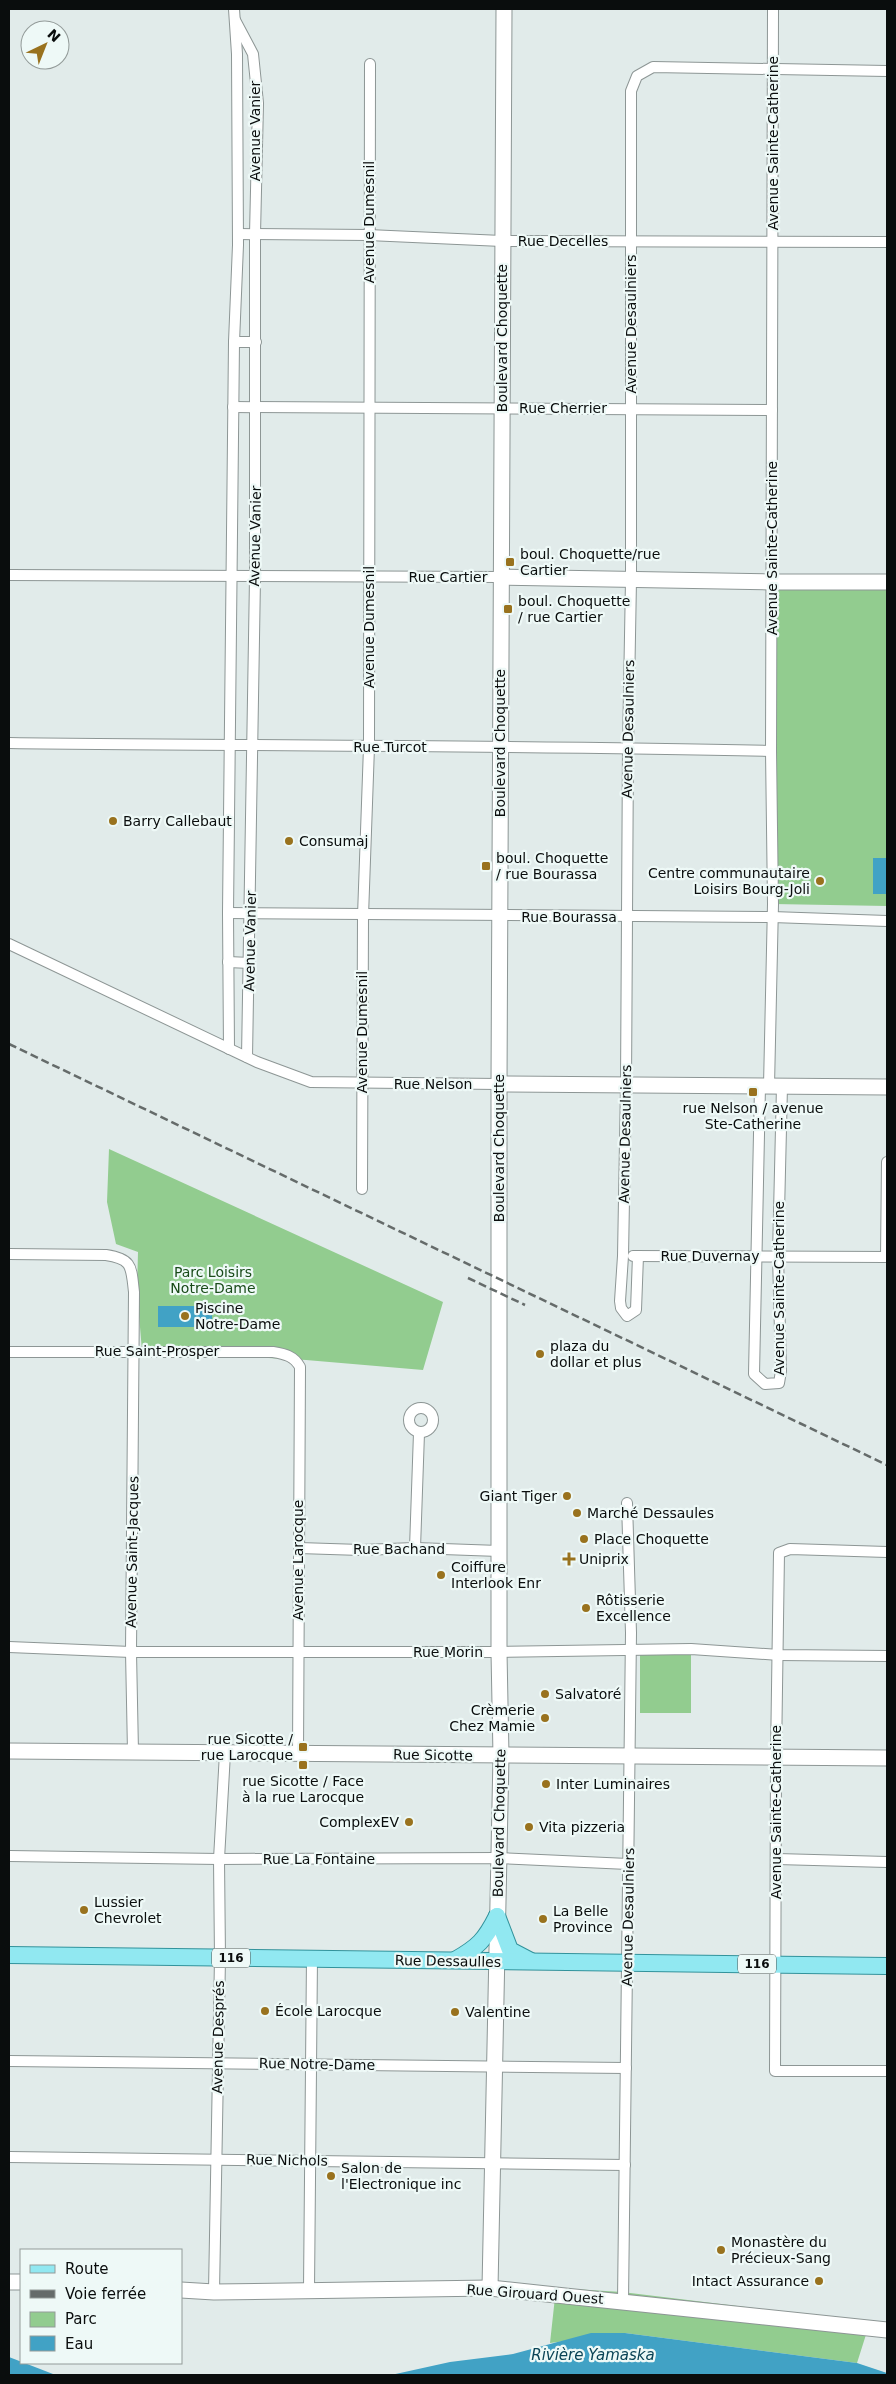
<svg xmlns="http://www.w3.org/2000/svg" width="896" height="2384" viewBox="0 0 896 2384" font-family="'DejaVu Sans',sans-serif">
	<rect width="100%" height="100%" fill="#e1ebea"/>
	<g fill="#92cc8f">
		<path d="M771 582H887V906L773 904Z"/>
		<path d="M109 1149 443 1302 423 1370 306 1360 142 1351 137 1291 138 1252 116 1244 107 1202Z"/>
		<rect x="640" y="1649" width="51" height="64"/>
		<path d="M556 2288 622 2292 870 2322 857 2363 625 2333 550 2343Z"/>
	</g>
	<g fill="#41a2c5">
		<rect x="873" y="858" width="14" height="36"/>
		<rect x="158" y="1306" width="54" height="21"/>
		<path d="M591 2333H625L857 2363 887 2373V2375H391L450 2362 513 2354Z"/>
		<path d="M9 2357 53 2374 54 2375H9Z"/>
	</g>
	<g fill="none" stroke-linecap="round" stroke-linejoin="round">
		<defs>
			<g id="street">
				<path d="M235 20 253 54 258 103 255 234V578L247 1057"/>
				<path d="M238 234 368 235 502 241 887 242"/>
				<path d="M234 342H256"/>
				<path d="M233 407 772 410"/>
				<path d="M9 575 501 577"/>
				<path d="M9 743C263 746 517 745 771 751"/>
				<path d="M228 913 772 917 887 921"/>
				<path d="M9 944 257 1062 311 1082 499 1084"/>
				<path d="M228 962 250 963"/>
				<path d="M229 1049 228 913 234 342 238 245 237 54 234 9"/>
				<path d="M760 1086 754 1374 765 1384 779 1383 781 1371 778 1255 782 1086"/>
				<path d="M769 1086 773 904 771 751 773 9"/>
				<path d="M362 1189 363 916 369 747 370 64"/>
				<path d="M9 1254 106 1255C133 1259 131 1267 134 1292L131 1652 133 1752"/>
				<path d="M633 1256 887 1257"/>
				<path d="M638 1256 636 1310 627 1316 621 1308 620 1301 623 1256 626 1085 628 747 631 580V91L637 76 653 67 887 71"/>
				<path d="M886 1257 887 1162"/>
				<path d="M9 1352H273C285 1354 294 1356 300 1367L298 1753"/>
				<circle cx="421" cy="1420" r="12"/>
				<path d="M299 1548 361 1550 415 1548 499 1551"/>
				<path d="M415 1548 419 1433"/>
				<path d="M887 1552 790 1549 779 1553 776 1756 775 2071H887"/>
				<path d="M9 1647 131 1652H499L691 1649 779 1655 887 1656"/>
				<path d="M9 1856 219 1859 498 1858 628 1864"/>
				<path d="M777 1859 887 1862"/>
				<path d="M9 2061 626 2068"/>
				<path d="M9 2157 625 2165"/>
				<path d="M309 2289 312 1957"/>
				<path d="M214 2292 220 1958 219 1859 225 1753"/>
				<path d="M623 2301 631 1633 627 1503"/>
			</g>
			<g id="secondary">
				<path d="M501 577 771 582H887"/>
				<path d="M499 1084 887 1087"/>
				<path d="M9 1751 887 1758"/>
				<path d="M9 2282H21"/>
				<path d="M490 2288 501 1756 499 1652V1084L504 9"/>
				<path d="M181 2290 214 2292 490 2288 887 2330"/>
			</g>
			<g id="primary">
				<path d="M497 1916 510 1950 531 1961"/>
				<path d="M9 1955 887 1966"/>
				<path d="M455 1960C478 1947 485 1940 497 1916"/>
			</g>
		</defs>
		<use href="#street" stroke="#8d9695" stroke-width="12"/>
		<use href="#secondary" stroke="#8d9695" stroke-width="17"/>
		<use href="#primary" stroke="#32929b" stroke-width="18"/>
		<use href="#street" stroke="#fff" stroke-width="10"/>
		<use href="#secondary" stroke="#fff" stroke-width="15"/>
		<use href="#primary" stroke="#91e8f1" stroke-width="16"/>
		<g stroke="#656b6a" stroke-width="2.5" stroke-dasharray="8 4" stroke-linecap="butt">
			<path d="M9 1044 887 1465"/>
			<path d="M468 1278 525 1305"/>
		</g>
	</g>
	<g fill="#99721e" stroke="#eef9f7" stroke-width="2">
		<rect x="505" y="557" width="10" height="10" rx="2.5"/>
		<rect x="503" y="604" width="10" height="10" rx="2.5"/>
		<circle cx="113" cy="821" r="5"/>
		<circle cx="289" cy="841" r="5"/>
		<rect x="481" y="861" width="10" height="10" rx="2.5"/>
		<circle cx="820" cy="881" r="5"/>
		<rect x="748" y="1087" width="10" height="10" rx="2.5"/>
		<circle cx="185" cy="1316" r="5"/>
		<circle cx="540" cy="1354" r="5"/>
		<circle cx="567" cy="1496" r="5"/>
		<circle cx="577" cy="1513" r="5"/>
		<circle cx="584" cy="1539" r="5"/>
		<path d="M566.5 1551.5h5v5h5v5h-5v5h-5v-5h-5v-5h5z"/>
		<circle cx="441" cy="1575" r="5"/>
		<circle cx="586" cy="1608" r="5"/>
		<circle cx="545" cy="1694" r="5"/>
		<circle cx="545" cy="1718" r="5"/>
		<rect x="298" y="1742" width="10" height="10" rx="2.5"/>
		<rect x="298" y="1760" width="10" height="10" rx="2.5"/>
		<circle cx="546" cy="1784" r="5"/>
		<circle cx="409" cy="1822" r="5"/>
		<circle cx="529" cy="1827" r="5"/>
		<circle cx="84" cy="1910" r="5"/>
		<circle cx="543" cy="1919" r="5"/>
		<circle cx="265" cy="2011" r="5"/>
		<circle cx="455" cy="2012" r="5"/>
		<circle cx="331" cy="2176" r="5"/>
		<circle cx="721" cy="2250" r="5"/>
		<circle cx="819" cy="2281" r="5"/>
	</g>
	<g text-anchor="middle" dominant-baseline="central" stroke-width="4.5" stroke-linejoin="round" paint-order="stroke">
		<g fill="#eef9f7" stroke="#4e5453" stroke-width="1">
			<rect x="212" y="1948.5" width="38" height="19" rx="4"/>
			<rect x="738" y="1954.5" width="38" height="19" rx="4"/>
		</g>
		<g font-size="12" font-weight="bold" fill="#0a0d0d">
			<text x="231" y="1958">116</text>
			<text x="757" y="1964">116</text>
		</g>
		<g font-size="14" fill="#0a0d0d" stroke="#eef9f7">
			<text transform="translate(255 131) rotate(-90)">Avenue Vanier</text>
			<text transform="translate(773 143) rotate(-90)">Avenue Sainte-Catherine</text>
			<text transform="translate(369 222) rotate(-90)">Avenue Dumesnil</text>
			<text x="563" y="241">Rue Decelles</text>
			<text transform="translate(631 324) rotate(-90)">Avenue Desaulniers</text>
			<text transform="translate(502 338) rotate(-90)">Boulevard Choquette</text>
			<text x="563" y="408">Rue Cherrier</text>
			<text transform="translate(255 536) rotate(-89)">Avenue Vanier</text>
			<text transform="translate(772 548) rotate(-90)">Avenue Sainte-Catherine</text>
			<text x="448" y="577">Rue Cartier</text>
			<text transform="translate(369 627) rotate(-90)">Avenue Dumesnil</text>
			<text transform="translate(628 729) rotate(-89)">Avenue Desaulniers</text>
			<text transform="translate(500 743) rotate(-90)">Boulevard Choquette</text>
			<text x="390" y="747">Rue Turcot</text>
			<text x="569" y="917">Rue Bourassa</text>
			<text transform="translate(250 941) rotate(-89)">Avenue Vanier</text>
			<text transform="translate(362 1032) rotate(-90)">Avenue Dumesnil</text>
			<text x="433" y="1084">Rue Nelson</text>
			<text transform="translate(625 1134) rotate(-89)">Avenue Desaulniers</text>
			<text transform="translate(499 1148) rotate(-90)">Boulevard Choquette</text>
			<text x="710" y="1256">Rue Duvernay</text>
			<text transform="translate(779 1288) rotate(-90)">Avenue Sainte-Catherine</text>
			<text x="157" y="1351">Rue Saint-Prosper</text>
			<text x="399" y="1549">Rue Bachand</text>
			<text transform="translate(132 1552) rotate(-89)">Avenue Saint-Jacques</text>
			<text transform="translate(298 1560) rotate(-90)">Avenue Larocque</text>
			<text x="448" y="1652">Rue Morin</text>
			<text transform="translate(433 1755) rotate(1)">Rue Sicotte</text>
			<text transform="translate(776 1812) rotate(-90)">Avenue Sainte-Catherine</text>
			<text transform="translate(499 1823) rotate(-89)">Boulevard Choquette</text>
			<text x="319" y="1859">Rue La Fontaine</text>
			<text transform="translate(628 1917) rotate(-89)">Avenue Desaulniers</text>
			<text transform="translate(448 1961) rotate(1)">Rue Dessaulles</text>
			<text transform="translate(218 2037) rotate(-89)">Avenue Després</text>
			<text transform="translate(317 2064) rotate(1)">Rue Notre-Dame</text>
			<text transform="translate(287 2160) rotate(1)">Rue Nichols</text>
			<text transform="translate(535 2294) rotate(4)">Rue Girouard Ouest</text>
		</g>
		<g font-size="14" fill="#0a0d0d" stroke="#eef9f7" text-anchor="start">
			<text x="520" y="554">boul. Choquette/rue<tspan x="520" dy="16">Cartier</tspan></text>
			<text x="518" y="601">boul. Choquette<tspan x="518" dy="16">/ rue Cartier</tspan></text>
			<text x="123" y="821">Barry Callebaut</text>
			<text x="299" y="841">Consumaj</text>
			<text x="496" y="858">boul. Choquette<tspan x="496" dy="16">/ rue Bourassa</tspan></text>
			<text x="810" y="873" text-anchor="end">Centre communautaire<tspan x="810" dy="16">Loisirs Bourg-Joli</tspan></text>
			<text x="753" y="1108" text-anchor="middle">rue Nelson / avenue<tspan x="753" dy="16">Ste-Catherine</tspan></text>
			<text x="195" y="1308">Piscine<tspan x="195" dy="16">Notre-Dame</tspan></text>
			<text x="550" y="1346">plaza du<tspan x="550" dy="16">dollar et plus</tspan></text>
			<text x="557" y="1496" text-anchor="end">Giant Tiger</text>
			<text x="587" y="1513">Marché Dessaules</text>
			<text x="594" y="1539">Place Choquette</text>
			<text x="579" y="1559">Uniprix</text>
			<text x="451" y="1567">Coiffure<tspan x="451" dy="16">Interlook Enr</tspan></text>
			<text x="596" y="1600">Rôtisserie<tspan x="596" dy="16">Excellence</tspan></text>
			<text x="555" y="1694">Salvatoré</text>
			<text x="535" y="1710" text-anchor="end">Crèmerie<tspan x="535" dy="16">Chez Mamie</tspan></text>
			<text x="293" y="1739" text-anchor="end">rue Sicotte /<tspan x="293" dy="16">rue Larocque</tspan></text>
			<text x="303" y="1781" text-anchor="middle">rue Sicotte / Face<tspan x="303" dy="16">à la rue Larocque</tspan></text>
			<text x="556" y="1784">Inter Luminaires</text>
			<text x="399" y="1822" text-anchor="end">ComplexEV</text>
			<text x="539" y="1827">Vita pizzeria</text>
			<text x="94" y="1902">Lussier<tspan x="94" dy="16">Chevrolet</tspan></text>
			<text x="553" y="1911">La Belle<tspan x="553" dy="16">Province</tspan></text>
			<text x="275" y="2011">École Larocque</text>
			<text x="465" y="2012">Valentine</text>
			<text x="341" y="2168">Salon de<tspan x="341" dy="16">l'Electronique inc</tspan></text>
			<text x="731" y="2242">Monastère du<tspan x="731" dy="16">Précieux-Sang</tspan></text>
			<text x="809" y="2281" text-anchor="end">Intact Assurance</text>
		</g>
		<g font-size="14" fill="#194b19" stroke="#eef9f7">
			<text x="213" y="1272">Parc Loisirs<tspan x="213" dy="16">Notre-Dame</tspan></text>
		</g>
		<g font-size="15" font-style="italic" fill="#0b4456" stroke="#eef9f7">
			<text x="593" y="2355">Rivière Yamaska</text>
		</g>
	</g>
	<rect width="896" height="2384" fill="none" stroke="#0a0d0d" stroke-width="20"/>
	<rect x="20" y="2249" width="162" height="115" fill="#eef9f7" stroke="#939b99"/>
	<rect x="30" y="2265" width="25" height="8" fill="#91e8f1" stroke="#939b99"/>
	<text x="65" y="2274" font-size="15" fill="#0a0d0d">Route</text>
	<rect x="30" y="2290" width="25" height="8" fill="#656b6a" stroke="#939b99"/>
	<text x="65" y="2299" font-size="15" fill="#0a0d0d">Voie ferrée</text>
	<rect x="30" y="2312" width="25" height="15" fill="#92cc8f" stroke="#939b99"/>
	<text x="65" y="2324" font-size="15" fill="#0a0d0d">Parc</text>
	<rect x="30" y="2336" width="25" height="15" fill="#41a2c5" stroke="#939b99"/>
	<text x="65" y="2349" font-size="15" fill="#0a0d0d">Eau</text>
	<g transform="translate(45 45) rotate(43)"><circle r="24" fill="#eef9f7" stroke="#939b99"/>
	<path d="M0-4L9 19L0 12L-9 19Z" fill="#99721e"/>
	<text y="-8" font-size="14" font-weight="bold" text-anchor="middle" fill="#0a0d0d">N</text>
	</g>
</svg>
